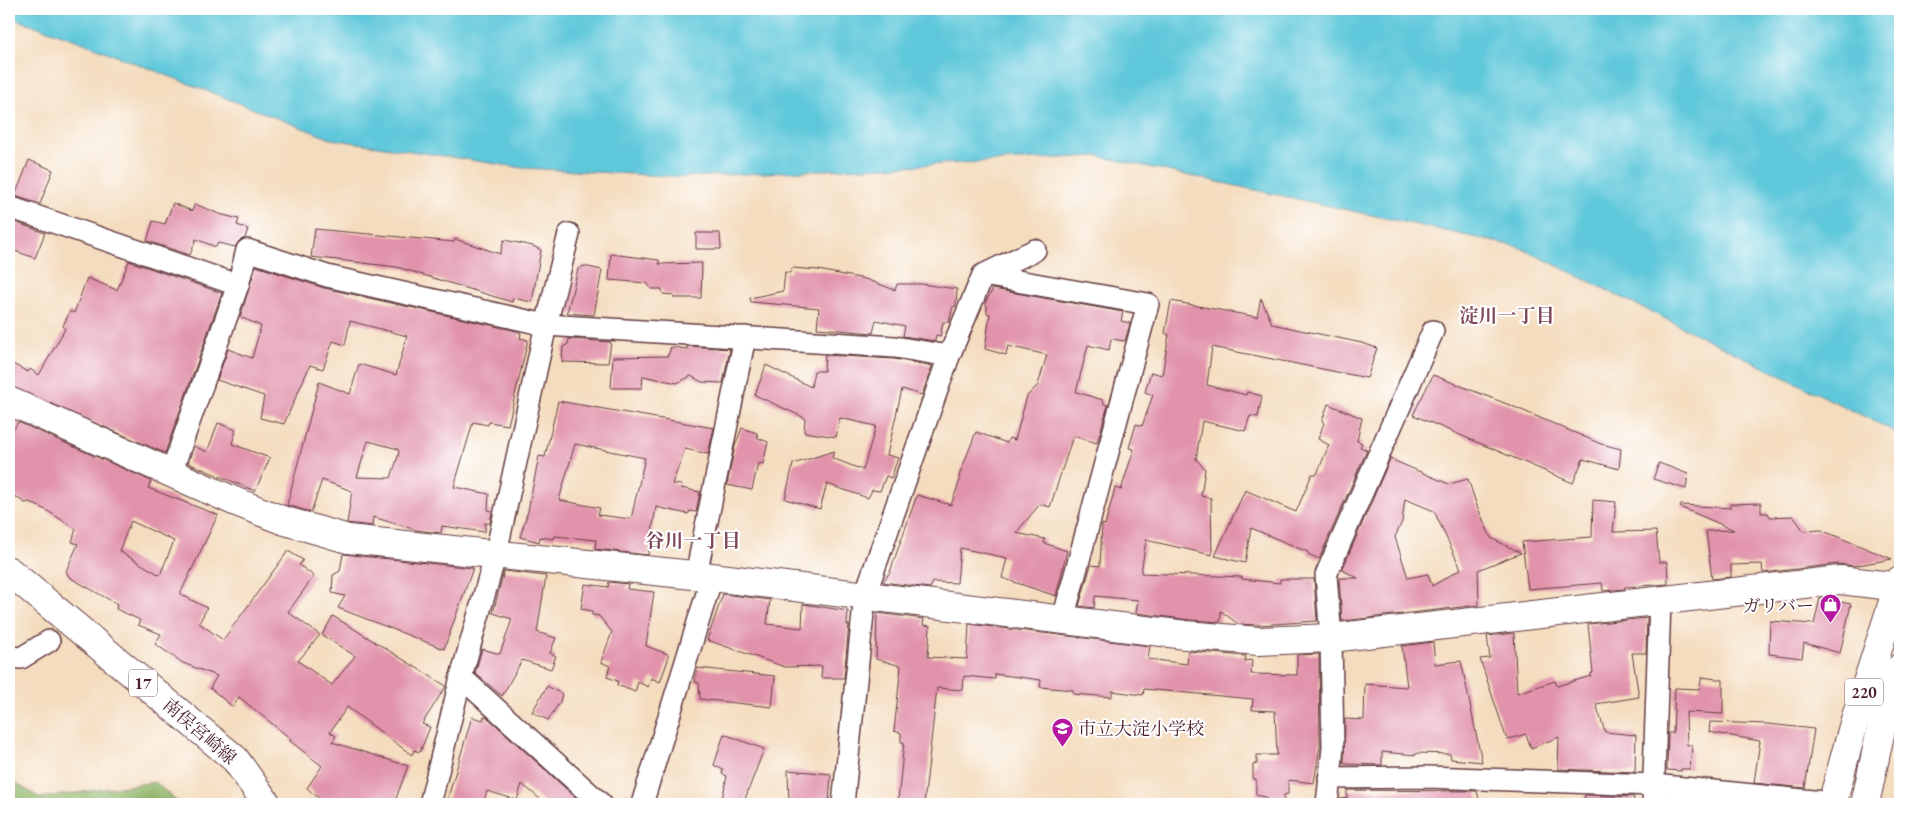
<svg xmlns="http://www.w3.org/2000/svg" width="1909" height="813" viewBox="0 0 1909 813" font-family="'EB Garamond','Noto Serif JP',serif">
	<rect width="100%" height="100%" fill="#fff"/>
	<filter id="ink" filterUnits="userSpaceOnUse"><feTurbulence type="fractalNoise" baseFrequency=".02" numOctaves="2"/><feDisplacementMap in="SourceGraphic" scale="10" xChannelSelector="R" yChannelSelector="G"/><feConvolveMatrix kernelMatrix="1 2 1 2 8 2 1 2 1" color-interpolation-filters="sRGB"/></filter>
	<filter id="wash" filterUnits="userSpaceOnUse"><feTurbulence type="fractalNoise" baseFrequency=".0096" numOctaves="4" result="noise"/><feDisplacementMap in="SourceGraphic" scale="20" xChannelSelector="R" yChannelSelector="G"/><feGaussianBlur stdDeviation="1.12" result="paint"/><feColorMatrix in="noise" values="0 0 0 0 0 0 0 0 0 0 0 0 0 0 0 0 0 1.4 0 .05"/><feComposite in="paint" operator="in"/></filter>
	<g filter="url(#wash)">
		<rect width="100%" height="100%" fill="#f4dcbe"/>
		<path fill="#91b569" stroke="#6e6a4a" d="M9 779 40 798 155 782 180 804H9Z"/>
		<path fill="#5fc8da" stroke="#547482" d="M9 9H1900V434L1519 247 1098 156 686 177 523 168 331 139 68 37 9 17Z"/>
		<g id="blocks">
			<g fill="#e193ab" fill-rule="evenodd">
				<path d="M29 160 53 170 40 204 15 196Z"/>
				<path d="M173 203 192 211 195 204 219 214 239 219 237 225 248 229 245 238 239 241 235 247 218 243 216 247 196 239 190 255 147 241 153 221 165 224Z"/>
				<path d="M9 220 45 233 35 258 9 249Z"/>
				<path d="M315 229 454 242 455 239 500 254 504 240 533 246 541 250 532 302 513 298 512 302 397 267 311 257Z"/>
				<path d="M696 233H720L721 249H696Z"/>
				<path d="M611 254 659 260V264L702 263 701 298H674V295L663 294 662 289H651L647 283 609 280Z"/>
				<path d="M129 261 222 293 165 453 9 386V362L28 372 30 369 39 375 65 329 63 326 70 311 74 313 87 278 117 290Z"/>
				<path d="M256 266 324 288 517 331 521 333 520 338 528 340 508 425 489 422 488 425 473 422 454 487 489 494 488 510 492 511 490 523H485V532L442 526 441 533 416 530 373 517 372 526 347 523 352 491 322 480 311 512 287 505 319 382 350 394 359 364 396 375 407 336 350 321 345 345 333 341 323 369 310 365 284 424 260 418 264 396 217 380 228 349 252 358 261 326 240 317ZM368 441 398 449 399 453 391 478 357 477Z"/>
				<path d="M584 266 602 270 594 315 567 313 578 269Z"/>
				<path d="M792 268 818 270 865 279 895 290 897 284H921L957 289 956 306 953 307 949 322H943L940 336 936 335 935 341 903 336 905 326 876 320 873 333 817 328 819 308 751 302 750 298 783 291 785 272 790 273Z"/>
				<path d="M993 289 1123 312 1121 321 1130 323 1125 341 1111 339 1109 350 1088 345 1076 392 1103 400 1104 404 1108 405 1097 443 1073 436 1050 507 1040 504 1016 533 1045 539 1044 543 1067 551 1056 596 1002 578 1007 558 960 548 957 583 933 582 930 588 883 582 890 572 917 495 951 505 960 480 959 476 976 432 1007 443 1009 438 1015 440 1027 396 1038 385 1047 355 1008 346 1006 355 985 349 990 314 987 313V306L985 303Z"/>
				<path d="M1261 298 1272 324 1362 343 1377 348 1367 378 1212 347 1207 385 1246 395 1247 392 1262 396 1258 417 1250 416 1245 431 1202 421 1196 459 1205 469 1201 496 1211 498 1212 555 1146 540 1141 573 1242 577V579L1280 583V579H1314L1317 621 1259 625 1238 624 1221 611 1220 622 1190 620 1136 613 1138 600 1095 596 1094 608 1079 606 1091 565 1100 566 1102 524 1105 525 1115 488 1121 490 1134 449 1129 448 1136 424 1142 426 1153 395 1145 392 1151 372 1162 375 1169 335 1165 333 1171 301 1257 317Z"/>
				<path d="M569 339 611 342 608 363 562 362 563 347 568 344Z"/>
				<path d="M687 346 730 349 723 383 702 382 691 376 677 383 643 376 642 388H611L613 357 668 356 671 347 687 349Z"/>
				<path d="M825 355 894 359 932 366 922 395 902 389 887 455 898 458 891 478 886 476 880 491 872 490 868 498 827 484 820 509 785 499 793 464 834 451 832 458 863 470 876 426 840 418 836 437 804 432 805 418 755 395 766 365 811 387 814 371H824Z"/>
				<path d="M1433 375 1512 406 1601 444 1621 449 1619 469 1583 459 1573 483 1413 415Z"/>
				<path d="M558 401 714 428 708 454 685 449 672 484 682 485 681 488 700 492 696 512 690 511 688 514 656 507 648 555 595 549 596 540 555 536 554 539 540 537 539 542 520 537 528 511 539 456 545 457ZM575 444 645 458 631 519 598 515 600 508 559 500Z"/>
				<path d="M1328 404 1362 418 1357 441 1362 443 1360 447 1367 450 1319 559 1308 554V552L1251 528 1245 563 1215 556 1245 490 1296 512 1312 474H1317L1329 445 1318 439 1324 423 1322 421Z"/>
				<path d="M18 422 151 481 148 488 218 515 180 594 207 608 199 623 223 640 288 551 303 560 299 565 314 576 288 612 320 635 298 661 332 685 355 656 322 635 333 616 446 686 422 724 430 727 420 752 414 750 412 755 347 707 330 732 336 736 332 742 408 766 394 804H326L307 788 322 766 290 741 291 739 239 697 233 707 210 688 217 676 183 663 155 644 161 634 138 625 140 620 116 609 117 604 69 577 66 571 78 544 72 542 76 529 46 510 29 502 25 503 9 492V437ZM131 521 174 541 160 575 119 551Z"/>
				<path d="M218 423 236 430 232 444 270 458 255 491 188 463 194 446 207 452Z"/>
				<path d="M742 428 757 433 758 438 768 442 763 464 758 463 752 490 727 485 735 446Z"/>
				<path d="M1390 459 1449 484 1468 479 1477 506 1491 538 1521 553 1478 570 1479 605 1342 621 1339 578H1358L1342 570ZM1405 499 1434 511 1461 569 1432 586 1428 574 1408 578 1395 537 1402 522Z"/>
				<path d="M1659 463 1688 474 1686 489 1653 479Z"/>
				<path d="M1593 500 1616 502 1613 532 1656 531 1659 562H1667L1668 584 1625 587V589L1603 591 1602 583 1528 589 1522 542 1592 537Z"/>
				<path d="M1761 503V513H1768L1770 517 1793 516 1804 531 1821 530 1892 559 1853 566 1838 564 1763 573 1762 564 1731 565V577L1712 579 1706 531 1734 530 1680 507 1681 505 1730 508V504Z"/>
				<path d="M343 554 473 568 444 649 338 608 345 596 332 593 333 575 340 571Z"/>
				<path d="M504 571 546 576 537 632 556 638 550 653 556 656 551 669 522 660 502 696 475 673 482 649 500 654 512 619 493 613Z"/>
				<path d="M609 582 628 584 627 589 654 592 646 646 668 654V660L660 682 651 678 648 687 638 682 635 692 617 685 618 681 607 677 610 666 601 662 612 632 599 616 592 615V611L581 609 585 584 608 587Z"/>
				<path d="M723 594 770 600 767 624 802 628 803 604 848 611 847 625H849L844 678H821L822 666 785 667 707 640Z"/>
				<path d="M1820 598 1851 604 1840 653 1804 643 1802 658 1769 654 1770 621 1814 624Z"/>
				<path d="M877 613 924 619 923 625 930 626 928 657 967 659 969 624 1150 646 1148 659 1187 664 1188 651 1246 656 1245 661 1252 660 1251 674 1297 675V655L1319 654 1320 747 1314 783 1288 780V794L1284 795V802H1266V797L1256 795V779H1253V765L1257 764V755H1277L1275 711 1252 710 1253 699 1144 689 1143 695 1112 691V697L1073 694V690L1040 687 1041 680 995 674V679L964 676 963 690 937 688 924 804 898 801 904 742H901V733L894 731 901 666 876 659Z"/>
				<path d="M1647 618 1646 653H1632L1639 697 1596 704 1605 732 1636 735 1635 772 1558 769 1559 737 1531 748 1526 734 1507 740 1480 659 1490 658 1487 636 1514 633 1517 693 1555 681 1557 686 1591 676V673H1593L1588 624Z"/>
				<path d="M1433 642 1435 664 1461 661 1482 762 1451 759 1450 754 1417 753 1416 755 1382 752V765L1344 764 1345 719 1364 720 1365 684 1407 687 1402 646Z"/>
				<path d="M697 668 775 676 772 707 700 699 699 683 695 682Z"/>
				<path d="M1702 677 1723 680V714L1686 712 1687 745H1692L1690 769H1681V771L1667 770 1668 733H1673L1675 688 1699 689Z"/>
				<path d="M547 686 562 694 560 702 548 720 532 712Z"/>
				<path d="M484 716 487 717 583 804H546L522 784 517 800 487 791 483 804H446L472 717 483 720Z"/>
				<path d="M1710 722 1768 724 1814 729 1805 788 1754 783 1760 741 1709 732Z"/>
				<path d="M724 734 764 749 743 804H721L727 776 722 774 723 770 714 765Z"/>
				<path d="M788 770 831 774 829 804H789Z"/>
				<path d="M1347 790 1477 791 1480 804H1341L1340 799 1347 798Z"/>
				<path d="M1585 795 1634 797 1633 804H1584Z"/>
			</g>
		</g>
	</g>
	<g filter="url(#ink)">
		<use href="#blocks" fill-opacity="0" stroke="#643b41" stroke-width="1"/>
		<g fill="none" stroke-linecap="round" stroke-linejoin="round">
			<defs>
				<g id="street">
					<path d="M9 207 238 285"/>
					<path d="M983 275 1148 304 1063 619"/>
					<path d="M171 473 238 285 247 250 327 276 546 325 895 347 949 356"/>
					<path d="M696 575 745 337"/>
					<path d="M9 657 21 658 49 641"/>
					<path d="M461 677 601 804"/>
					<path d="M1329 778 1427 777 1654 785 1833 803"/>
					<path d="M430 804 461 677 496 553 546 325 569 234"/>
					<path d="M642 804 712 577"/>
					<path d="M843 804 865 595 949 356 983 275 1035 250"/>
					<path d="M1327 804 1333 748 1331 638 1326 575 1433 331"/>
					<path d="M1653 804 1660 601"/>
				</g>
				<path id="secondary" d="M9 401 234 501 282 520 348 539 712 577 1186 635 1259 641 1331 638 1840 580 1900 587"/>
				<path id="primary" d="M9 571 235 759 267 804"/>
				<g id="highway">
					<path d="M1832 804 1854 723 1900 580"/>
					<path d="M1865 804 1882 725 1900 668"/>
				</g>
			</defs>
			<use href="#street" stroke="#643b41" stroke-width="24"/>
			<use href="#secondary" stroke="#643b41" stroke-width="30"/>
			<use href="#primary" stroke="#643b41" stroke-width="30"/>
			<use href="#highway" stroke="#643b41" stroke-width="30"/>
			<use href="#street" stroke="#fff" stroke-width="21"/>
			<use href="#secondary" stroke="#fff" stroke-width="28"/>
			<use href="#primary" stroke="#fff" stroke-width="28"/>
			<use href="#highway" stroke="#fff" stroke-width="28"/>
		</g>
	</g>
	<defs>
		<symbol id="shop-pin" viewBox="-11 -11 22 30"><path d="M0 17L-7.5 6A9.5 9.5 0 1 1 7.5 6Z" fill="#b5179e" stroke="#fff"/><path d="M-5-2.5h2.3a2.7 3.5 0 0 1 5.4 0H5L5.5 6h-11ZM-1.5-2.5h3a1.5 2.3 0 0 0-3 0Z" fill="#fff"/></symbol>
		<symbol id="school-pin" viewBox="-11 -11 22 30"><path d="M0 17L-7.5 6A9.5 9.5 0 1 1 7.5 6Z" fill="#b5179e" stroke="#fff"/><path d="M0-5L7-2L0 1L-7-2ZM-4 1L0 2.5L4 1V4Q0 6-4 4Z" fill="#fff"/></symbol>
	</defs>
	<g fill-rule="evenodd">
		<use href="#shop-pin" x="1818" y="592" width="25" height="34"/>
		<use href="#school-pin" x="1050" y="716" width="25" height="34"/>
	</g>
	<g text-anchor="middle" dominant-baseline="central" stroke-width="4" stroke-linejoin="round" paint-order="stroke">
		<g fill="#fff" stroke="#80626b" stroke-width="1">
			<rect x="129" y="669.5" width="28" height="27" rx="4"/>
			<rect x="1845" y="678.5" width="38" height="27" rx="4"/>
		</g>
		<g font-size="16" font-weight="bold" fill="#4a1f2b">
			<text x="143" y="683">17</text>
			<text x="1864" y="692">220</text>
		</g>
		<g font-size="18" fill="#4a1f2b" stroke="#fff" text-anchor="end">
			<text x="1814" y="605">ガリバー</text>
			<text x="1078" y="728" text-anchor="start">市立大淀小学校</text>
		</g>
		<g font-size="18" fill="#4a1f2b" stroke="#fff">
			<text transform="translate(200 731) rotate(41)">南俣宮崎線</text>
		</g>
		<g font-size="19" font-weight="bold" fill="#7f4858" stroke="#fff">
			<text x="1507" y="315">淀川一丁目</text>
			<text x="693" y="540">谷川一丁目</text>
		</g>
	</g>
	<rect width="1909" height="813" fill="none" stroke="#fff" stroke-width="30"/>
</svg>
